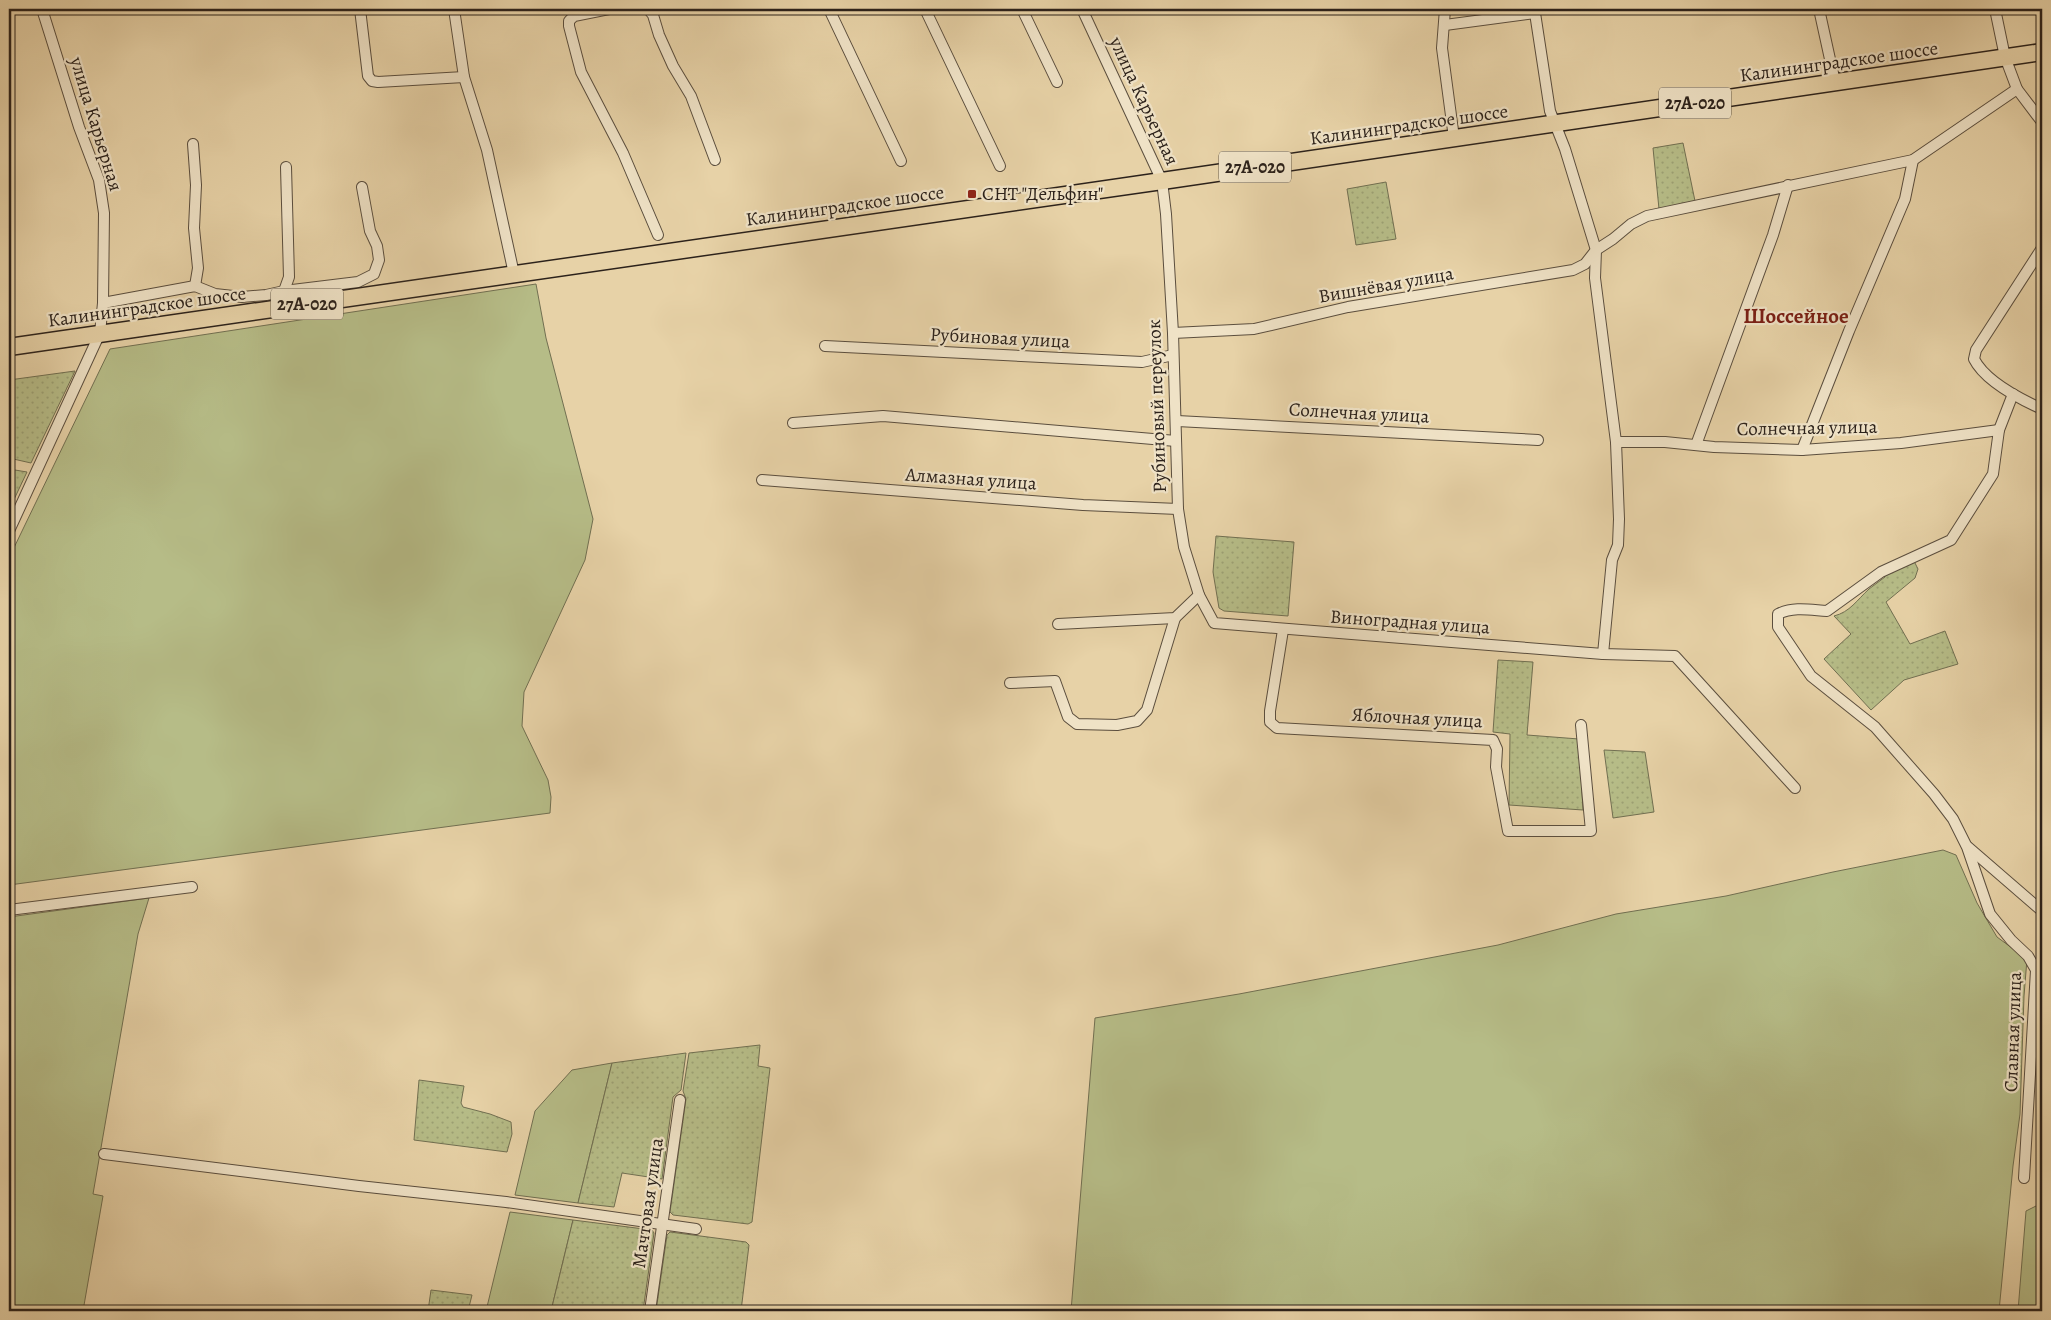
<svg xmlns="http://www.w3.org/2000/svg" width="2051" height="1320" viewBox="0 0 2051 1320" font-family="Alegreya,serif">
	<defs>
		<pattern id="park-dots" width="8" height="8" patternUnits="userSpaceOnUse" patternTransform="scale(1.25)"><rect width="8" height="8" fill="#b6bc87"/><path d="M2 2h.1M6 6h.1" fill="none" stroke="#9da174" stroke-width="1.8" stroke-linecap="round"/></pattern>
	</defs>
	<rect width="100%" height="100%" fill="#e7d2a7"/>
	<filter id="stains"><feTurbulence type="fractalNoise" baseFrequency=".004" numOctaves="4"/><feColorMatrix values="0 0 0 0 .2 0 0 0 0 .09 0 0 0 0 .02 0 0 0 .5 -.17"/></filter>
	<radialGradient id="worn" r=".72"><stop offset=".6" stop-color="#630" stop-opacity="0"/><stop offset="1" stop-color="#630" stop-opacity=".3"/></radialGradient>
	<g fill="#b6bc87" stroke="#716f51">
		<path d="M536 284 546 338 593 519 585 560 524 692 522 726 548 780 551 797 550 813 9 885V558L110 349Z"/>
		<path d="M1943 850 1956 855 1977 903 1997 937 2027 959 2024 996 2020 1114 2013 1166 1999 1311H1071L1095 1018 1239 994 1498 945 1616 914 1726 896 1833 872Z"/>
		<path d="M149 898 138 934 93 1194 103 1196 83 1311H9V917Z"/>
		<path d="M612 1063 578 1203 515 1195 535 1111 572 1070Z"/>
		<path d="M2042 1203V1311H2018L2026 1211Z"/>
		<path d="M510 1212 573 1220 551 1311H486Z"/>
	</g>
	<g fill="url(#park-dots)" stroke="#716f51">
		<path d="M1683 143 1695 201 1659 209 1653 148Z"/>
		<path d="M1386 182 1396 239 1356 245 1347 189Z"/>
		<path d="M75 371 31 463 9 458V380Z"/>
		<path d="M9 469 27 472 9 510Z"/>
		<path d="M1216 536 1294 542 1288 616 1224 611 1219 608 1213 572Z"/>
		<path d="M1912 557 1918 569 1915 578 1886 602 1910 644 1945 631 1958 664 1904 680 1871 710 1824 659 1851 634 1834 616C1850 612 1857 600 1869 589 1874 585 1880 581 1885 577L1884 573Z"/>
		<path d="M1498 660 1533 662 1527 735 1579 739 1583 810 1509 805 1510 734 1493 732Z"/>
		<path d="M1604 750 1645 752 1654 812 1613 818Z"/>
		<path d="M760 1045 758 1066 770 1068 752 1222 748 1224 673 1215 670 1212 686 1099 683 1091 689 1053Z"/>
		<path d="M686 1053 681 1090 673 1097 662 1179 622 1173 614 1207 578 1203 612 1063Z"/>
		<path d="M419 1080 464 1086 461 1103 463 1107 490 1114 511 1122 512 1134 507 1152 414 1140Z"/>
		<path d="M573 1220 652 1230 654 1233 643 1311H551Z"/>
		<path d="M670 1232 746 1242 749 1245 741 1311H656L667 1235Z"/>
		<path d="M431 1290 472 1295 468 1311H428Z"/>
	</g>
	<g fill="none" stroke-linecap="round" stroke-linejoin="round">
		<defs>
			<g id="street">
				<path d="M360 9 368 76 372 81 378 82 464 77"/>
				<path d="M454 9 464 77 487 150 514 274"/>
				<path d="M609 9 574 16 569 21V26L581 72 623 153 658 235"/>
				<path d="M648 9 653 15 659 35 673 66 691 96 715 160"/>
				<path d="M829 9 901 161"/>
				<path d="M925 9 1000 166"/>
				<path d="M1022 9 1057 82"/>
				<path d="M1082 9 1162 181 1166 214 1173 333 1178 509 1184 547 1199 595 1214 623 1603 654 1675 656 1795 788"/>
				<path d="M1445 9 1442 48 1454 138"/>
				<path d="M1536 9 1535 13 1550 111 1565 149 1596 250 1595 278 1616 442 1619 519 1618 545 1612 560 1603 654"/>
				<path d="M1819 9 1835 82"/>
				<path d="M1995 9 2005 57 2017 89 2042 122"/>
				<path d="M1445 25 1535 13"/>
				<path d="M193 144 196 185 194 228 198 268 195 286"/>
				<path d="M2042 248 1976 350 1974 359C1985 381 2020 399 2042 409"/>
				<path d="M284 291 289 277 286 167"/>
				<path d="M103 303 195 286 215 294 242 297 266 295 284 291 358 282 374 274 379 260 377 246 370 231 362 187"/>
				<path d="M1173 333 1254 329 1348 307 1573 270 1585 264 1596 250 1613 239 1631 224 1647 216 1913 160 2017 89"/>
				<path d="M825 346 1142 362 1173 355"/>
				<path d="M2013 394 1999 430 1993 474 1951 540 1881 572 1827 611C1811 610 1794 606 1778 614V627L1811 676 1875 727 1934 794 1953 819 1967 847 1990 914 2011 940 2028 956 2036 970 2024 1178"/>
				<path d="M1177 421 1538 440"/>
				<path d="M793 423 883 416 1176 441"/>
				<path d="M1616 442H1665L1714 447 1802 450 1901 443 1999 430"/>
				<path d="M1696 445 1773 235 1788 185"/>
				<path d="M1802 450 1849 331 1905 199 1913 160"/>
				<path d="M762 480 1083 505 1178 509"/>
				<path d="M9 531 100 333 103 303 104 213 99 180 79 127 42 9"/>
				<path d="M1058 624 1175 618 1199 595"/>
				<path d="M1283 630 1270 711V722L1277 728 1493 740 1497 749 1496 767 1508 831H1591L1581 725"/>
				<path d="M1010 683 1055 681 1068 717 1077 724 1117 725 1137 721 1147 710 1175 618"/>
				<path d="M1968 847 2042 911"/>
				<path d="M9 910 192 887"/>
				<path d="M104 1154 359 1186 506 1202 696 1229"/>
				<path d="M650 1311 680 1100"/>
			</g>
			<path id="primary" d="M9 347 1162 181 2042 52"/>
		</defs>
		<use href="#street" stroke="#5b4e3e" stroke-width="12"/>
		<use href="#primary" stroke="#2c221b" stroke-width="19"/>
		<use href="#street" stroke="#efe2c6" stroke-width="10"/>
		<use href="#primary" stroke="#e7d2a7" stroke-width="16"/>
	</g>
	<rect fill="#8f2418" stroke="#efe2c6" stroke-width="2" x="967" y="189" width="10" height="10" rx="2.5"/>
	<g text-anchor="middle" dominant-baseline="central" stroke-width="4.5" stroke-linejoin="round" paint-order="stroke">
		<g fill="#efe2c6" stroke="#665c4e" stroke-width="1">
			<rect x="1659" y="87.5" width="72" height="31" rx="4"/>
			<rect x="1219" y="151.5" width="72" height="31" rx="4"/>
			<rect x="271" y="288.5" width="72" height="31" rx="4"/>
		</g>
		<g font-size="18" font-weight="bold" fill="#2c221b">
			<text x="1695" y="103">27А-020</text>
			<text x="1255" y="167">27А-020</text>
			<text x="307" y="304">27А-020</text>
		</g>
		<g font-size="19" fill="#2c221b" stroke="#efe2c6">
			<text transform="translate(1839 62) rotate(-8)">Калининградское шоссе</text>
			<text transform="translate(1144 101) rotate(65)">улица Карьерная</text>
			<text transform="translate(96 124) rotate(73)">улица Карьерная</text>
			<text transform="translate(1409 125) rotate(-8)">Калининградское шоссе</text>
			<text transform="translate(845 206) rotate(-8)">Калининградское шоссе</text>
			<text transform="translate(1386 285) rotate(-10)">Вишнёвая улица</text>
			<text transform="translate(147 307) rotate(-8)">Калининградское шоссе</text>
			<text transform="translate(1000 338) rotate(3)">Рубиновая улица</text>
			<text transform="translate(1157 406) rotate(-92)">Рубиновый переулок</text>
			<text transform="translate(1359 413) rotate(3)">Солнечная улица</text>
			<text transform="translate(1807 428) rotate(-1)">Солнечная улица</text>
			<text transform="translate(971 479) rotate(4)">Алмазная улица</text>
			<text transform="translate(1410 622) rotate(4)">Виноградная улица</text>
			<text transform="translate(1417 718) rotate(3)">Яблочная улица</text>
			<text transform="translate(2013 1032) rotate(-88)">Славная улица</text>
			<text transform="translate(648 1203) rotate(-82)">Мачтовая улица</text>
		</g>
		<g font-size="19" fill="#2c221b" stroke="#efe2c6" text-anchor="start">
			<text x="982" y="194">СНТ "Дельфин"</text>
		</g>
		<g font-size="21" font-weight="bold" fill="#7a1f14" stroke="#efe2c6">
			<text x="1796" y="316">Шоссейное</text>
		</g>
	</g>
	<rect width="2051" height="1320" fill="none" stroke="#e7d2a7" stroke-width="30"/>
	<rect x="10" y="10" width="2031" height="1300" fill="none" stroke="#2c221b" stroke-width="2.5"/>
	<rect x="15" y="15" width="2021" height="1290" fill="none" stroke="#2c221b"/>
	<rect width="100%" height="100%" filter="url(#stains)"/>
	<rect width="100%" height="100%" fill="url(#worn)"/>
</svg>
